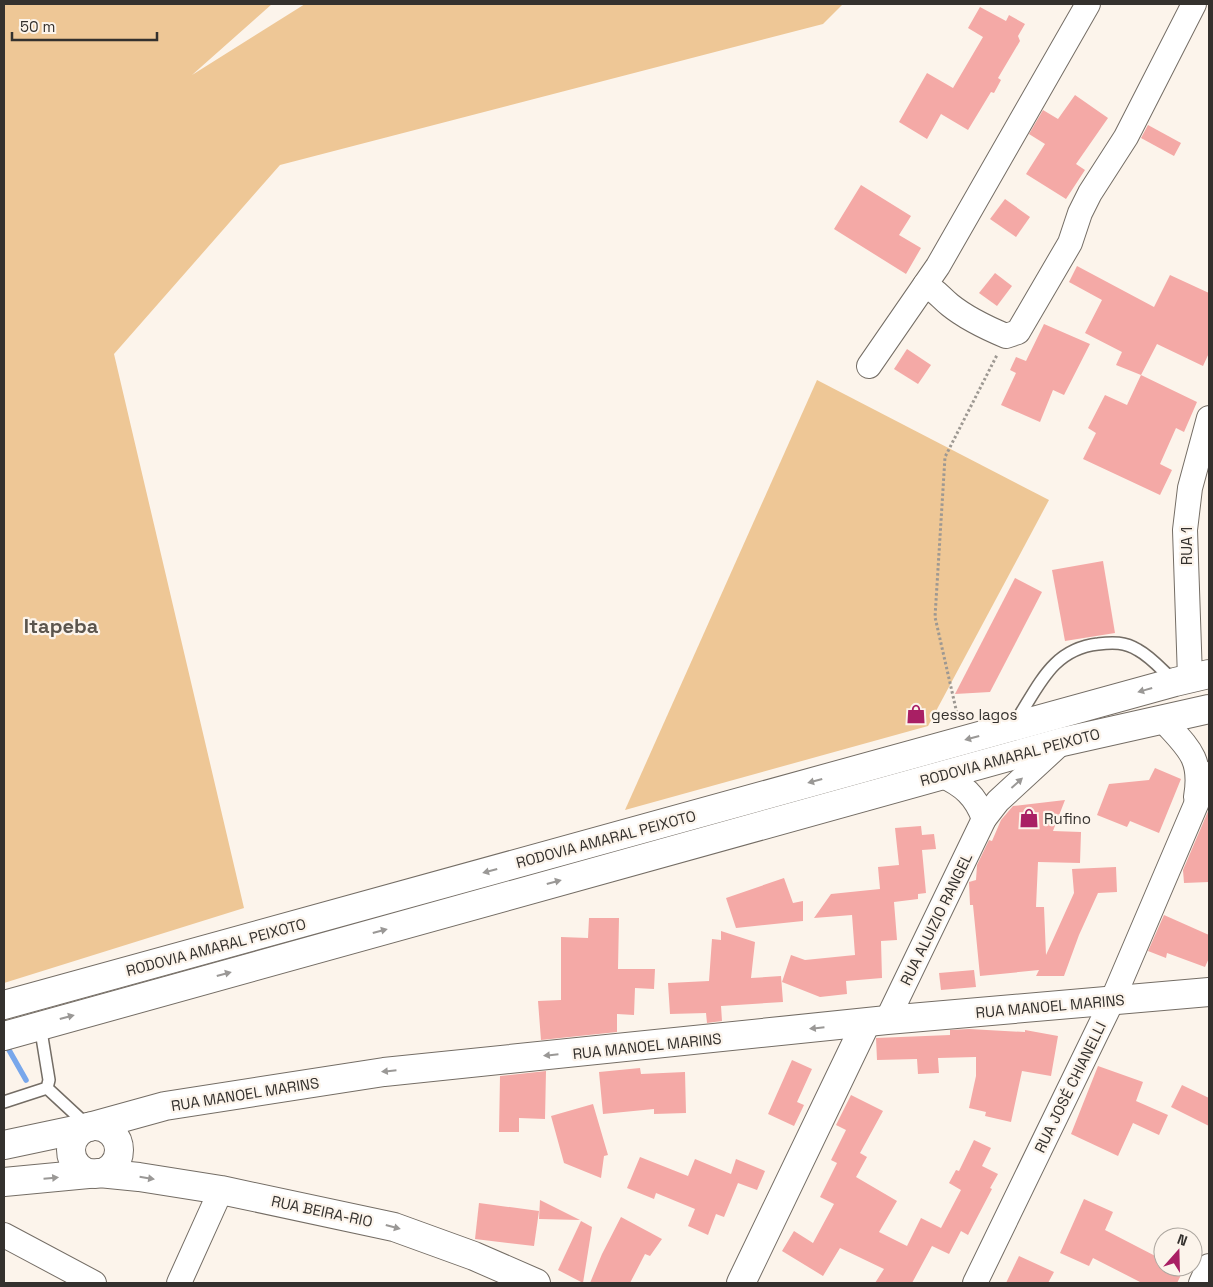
<svg xmlns="http://www.w3.org/2000/svg" width="1213" height="1287" viewBox="0 0 1213 1287" font-family="'Space Grotesk',sans-serif">
	<rect width="100%" height="100%" fill="#fcf4eb"/>
	<g fill="#eec796">
		<path d="M4 4H272L192 75 305 4H843L823 24 280 165 114 354 244 908 4 983Z"/>
		<path d="M817 380 1049 500 928 726 625 810Z"/>
	</g>
	<g fill="none" stroke-linecap="round" stroke-linejoin="round">
		<path stroke="#78a7eb" stroke-width="5.5" d="M9 1050 26 1080"/>
	</g>
	<g fill="#f4a9a6">
		<path d="M980 7 1006 21 1009 15 1025 24 1018 36 1020 41 998 78 1001 80 994 93 991 92 968 130 941 114 927 139 899 122 927 73 953 88 983 37 968 28Z"/>
		<path d="M1075 95 1108 118 1076 164 1085 170 1066 199 1026 174 1045 144 1029 134 1043 110 1058 119Z"/>
		<path d="M1148 125 1181 143 1174 156 1141 138Z"/>
		<path d="M861 185 911 216 899 235 921 248 906 274 834 229Z"/>
		<path d="M1005 199 1030 217 1016 237 990 219Z"/>
		<path d="M1077 266 1154 307 1170 275 1209 293V353L1203 366 1157 344 1141 375 1116 365 1122 352 1085 333 1102 300 1069 282Z"/>
		<path d="M995 273 1012 286 997 306 979 293Z"/>
		<path d="M1044 324 1090 344 1064 395 1053 390 1040 422 1001 405 1016 373 1010 370 1016 357 1026 361Z"/>
		<path d="M907 349 931 365 918 384 894 369Z"/>
		<path d="M1141 375 1197 402 1184 432 1176 428 1160 464 1172 470 1160 495 1083 459 1096 433 1088 428 1105 395 1127 405Z"/>
		<path d="M1103 561 1115 633 1065 641 1052 570Z"/>
		<path d="M1015 578 1042 592 990 692 955 694Z"/>
		<path d="M1155 768 1181 779 1159 833 1130 821 1127 827 1097 815 1109 784 1149 780Z"/>
		<path d="M1065 800 1053 831 1081 832 1080 863 1038 862 1036 907H1044L1046 955 1074 893 1072 869 1116 867 1117 892 1098 893 1079 935 1064 976H1036L1039 970 980 976 973 905H970L969 882 976 880 977 865 989 840 992 841 1001 820 1013 806Z"/>
		<path d="M1209 809V882L1184 883 1183 870Z"/>
		<path d="M921 826 922 835 934 834 936 849 922 850 926 893 918 894V899L894 902 897 940 881 941 882 978 846 981 847 994 820 997 782 982 791 955 805 960 855 955 852 915 814 918 831 894 880 889 878 867 899 865 895 828Z"/>
		<path d="M784 878 793 903 803 901V921L736 928 726 898Z"/>
		<path d="M1164 915 1209 935V958L1205 967 1167 953 1166 958 1148 951Z"/>
		<path d="M589 918H619L618 969H655L654 989 635 988 634 1015 617 1014V1032L541 1040 538 1001 561 1000V937L588 938Z"/>
		<path d="M721 931 755 942 751 978 781 976 783 1002 721 1006 722 1021 707 1023 706 1013 670 1014 668 983 709 981 712 939 721 940Z"/>
		<path d="M974 970 976 987 941 990 939 973Z"/>
		<path d="M969 1029 1025 1032V1030L1058 1036 1051 1076 1022 1071 1011 1122 985 1116 986 1112 969 1108 976 1076V1057L938 1058 939 1073 918 1074 917 1059 877 1060 876 1038 950 1035V1030Z"/>
		<path d="M792 1060 812 1069 797 1102 804 1105 794 1126 768 1114Z"/>
		<path d="M1098 1066 1143 1082 1136 1101 1168 1115 1159 1135 1133 1123 1118 1156 1071 1134Z"/>
		<path d="M640 1068 641 1074 685 1072 686 1113 654 1114V1109L603 1114 599 1072Z"/>
		<path d="M546 1071 545 1119 519 1118V1132H499L500 1076Z"/>
		<path d="M1182 1085 1209 1098V1126L1171 1107Z"/>
		<path d="M851 1095 883 1111 860 1153 867 1157 856 1177 897 1201 879 1232 907 1246 921 1218 941 1228 961 1190 949 1183 956 1170 959 1171 974 1140 991 1148 982 1166 998 1174 990 1188 992 1189 968 1235 961 1231 949 1254 932 1246 912 1283H875L884 1269 840 1248 823 1276 782 1251 794 1231 813 1243 834 1204 820 1197 837 1163 831 1160 846 1130 836 1125Z"/>
		<path d="M593 1104 608 1155 604 1156 601 1178 564 1163 551 1116Z"/>
		<path d="M640 1157 688 1176 695 1159 731 1174 736 1159 765 1171 757 1190 738 1183 724 1217 716 1214 708 1235 688 1226 695 1209 656 1193 654 1199 627 1188Z"/>
		<path d="M1084 1199 1113 1212 1105 1230 1163 1260V1267H1185L1177 1283H1142L1093 1258 1089 1266 1060 1253Z"/>
		<path d="M540 1200 580 1220 539 1219Z"/>
		<path d="M479 1203 539 1211 534 1246 475 1239Z"/>
		<path d="M621 1217 662 1239 650 1256 645 1254 630 1283H590L602 1254Z"/>
		<path d="M581 1221 592 1227 583 1283 558 1270Z"/>
		<path d="M1019 1256 1054 1272 1048 1283H1006Z"/>
	</g>
	<g fill="none" stroke-linecap="round" stroke-linejoin="round">
		<defs>
			<g id="lane">
				<path d="M1016 721C1039 686 1052 649 1098 644 1113 642 1125 642 1138 650 1151 657 1162 670 1173 680"/>
				<path d="M47 1088 88 1126"/>
				<path d="M4 1102 47 1088 49 1080 40 1025"/>
			</g>
			<g id="street">
				<path d="M925 285C937 291 940 297 950 305 966 318 987 328 1006 336L1018 332 1070 243 1080 213 1090 193 1126 137 1194 4"/>
				<path d="M869 366 938 266 1088 4"/>
				<path d="M1190 678 1185 530 1190 488 1209 418"/>
				<path d="M1162 719C1187 747 1203 757 1196 797"/>
				<path d="M941 775C963 785 976 796 984 819"/>
				<path d="M887 1020 984 819 998 801 1062 742"/>
				<path d="M4 1235 94 1283"/>
				<path d="M179 1283 221 1190"/>
				<path d="M975 1283 1112 1001 1209 774"/>
				<path d="M1201 1283 1209 1266"/>
			</g>
			<g id="secondary">
				<circle cx="95" cy="1150" r="24"/>
				<path d="M4 1145 89 1127 165 1106 384 1072 887 1020 1209 992"/>
				<path d="M4 1182 99 1173 139 1177 221 1190 394 1227 474 1256 536 1283"/>
				<path d="M741 1283 866 1023"/>
			</g>
			<g id="highway">
				<path d="M4 1005 1175 682 1209 674"/>
				<path d="M4 1036 1062 742 1209 709"/>
			</g>
		</defs>
		<use href="#lane" stroke="#746d65" stroke-width="14"/>
		<use href="#street" stroke="#746d65" stroke-width="26"/>
		<use href="#secondary" stroke="#746d65" stroke-width="30"/>
		<use href="#highway" stroke="#746d65" stroke-width="30"/>
		<path stroke="#9d9892" stroke-width="3" stroke-dasharray="2.5 2.5" stroke-linecap="butt" d="M958 718 935 617 945 457 997 355"/>
		<use href="#lane" stroke="#fff" stroke-width="11"/>
		<use href="#street" stroke="#fff" stroke-width="24"/>
		<use href="#secondary" stroke="#fff" stroke-width="28"/>
		<use href="#highway" stroke="#fff" stroke-width="28"/>
	</g>
	<defs><path id="oneway-solid" d="M-6-.8H1V-3.2L6.5 0L1 3.2V.8H-6Z" transform="scale(1.25)"/></defs>
	<g fill="#9a9896">
		<use href="#oneway-solid" transform="translate(1145 690) rotate(164)"/>
		<use href="#oneway-solid" transform="translate(972 738) rotate(165)"/>
		<use href="#oneway-solid" transform="translate(815 781) rotate(165)"/>
		<use href="#oneway-solid" transform="translate(1017 783) rotate(-42)"/>
		<use href="#oneway-solid" transform="translate(490 871) rotate(165)"/>
		<use href="#oneway-solid" transform="translate(554 882) rotate(-15)"/>
		<use href="#oneway-solid" transform="translate(380 931) rotate(-15)"/>
		<use href="#oneway-solid" transform="translate(224 974) rotate(-15)"/>
		<use href="#oneway-solid" transform="translate(67 1017) rotate(-15)"/>
		<use href="#oneway-solid" transform="translate(817 1028) rotate(174)"/>
		<use href="#oneway-solid" transform="translate(551 1055) rotate(174)"/>
		<use href="#oneway-solid" transform="translate(389 1071) rotate(174)"/>
		<use href="#oneway-solid" transform="translate(51 1178) rotate(-5)"/>
		<use href="#oneway-solid" transform="translate(147 1178) rotate(9)"/>
		<use href="#oneway-solid" transform="translate(393 1227) rotate(15)"/>
	</g>
	<defs>
		<symbol id="shop-bare" viewBox="-9 -9 18 18"><path d="M-5-2.5h2.3a2.7 3.5 0 0 1 5.4 0H5L5.5 6h-11ZM-1.5-2.5h3a1.5 2.3 0 0 0-3 0Z" fill="#a91f64" stroke="#fcf4eb" stroke-width="2.5" paint-order="stroke"/></symbol>
	</defs>
	<g fill-rule="evenodd">
		<use href="#shop-bare" x="902" y="700" width="28" height="28"/>
		<use href="#shop-bare" x="1015" y="804" width="28" height="28"/>
	</g>
	<g text-anchor="middle" dominant-baseline="central" stroke-width="4.5" stroke-linejoin="round" paint-order="stroke">
		<g font-size="15" fill="#34312e" stroke="#fcf4eb">
			<text transform="translate(1186 546) rotate(-90)">RUA 1</text>
			<text transform="translate(1010 757) rotate(-15)">RODOVIA AMARAL PEIXOTO</text>
			<text transform="translate(606 839) rotate(-15)">RODOVIA AMARAL PEIXOTO</text>
			<text transform="translate(936 919) rotate(-64)">RUA ALUIZIO RANGEL</text>
			<text transform="translate(216 947) rotate(-15)">RODOVIA AMARAL PEIXOTO</text>
			<text transform="translate(1050 1006) rotate(-5)">RUA MANOEL MARINS</text>
			<text transform="translate(647 1046) rotate(-6)">RUA MANOEL MARINS</text>
			<text transform="translate(1070 1087) rotate(-64)">RUA JOSÉ CHIANELLI</text>
			<text transform="translate(245 1094) rotate(-9)">RUA MANOEL MARINS</text>
			<text transform="translate(322 1211) rotate(12)">RUA BEIRA-RIO</text>
		</g>
		<g font-size="15" fill="#34312e" stroke="#fcf4eb" text-anchor="start">
			<text x="931" y="714">gesso lagos</text>
			<text x="1044" y="818">Rufino</text>
		</g>
		<g font-size="20" font-weight="bold" fill="#5b554d" stroke="#fcf4eb">
			<text x="61" y="626">Itapeba</text>
		</g>
	</g>
	<rect width="1213" height="1287" fill="none" stroke="#34312e" stroke-width="10"/>
	<g transform="translate(1178 1252) rotate(20)"><circle r="24" fill="#fcf4eb" stroke="#aca69f"/>
	<path d="M0-4L9 19L0 12L-9 19Z" fill="#a91f64"/>
	<text y="-8" font-size="14" font-weight="bold" text-anchor="middle" fill="#34312e">N</text>
	</g>
	<path d="M12 32v8h145v-8" fill="none" stroke="#34312e" stroke-width="2.5"/>
	<text x="20" y="32" font-size="15" fill="#34312e" stroke="#fcf4eb" stroke-width="4" paint-order="stroke">50 m</text>
</svg>
